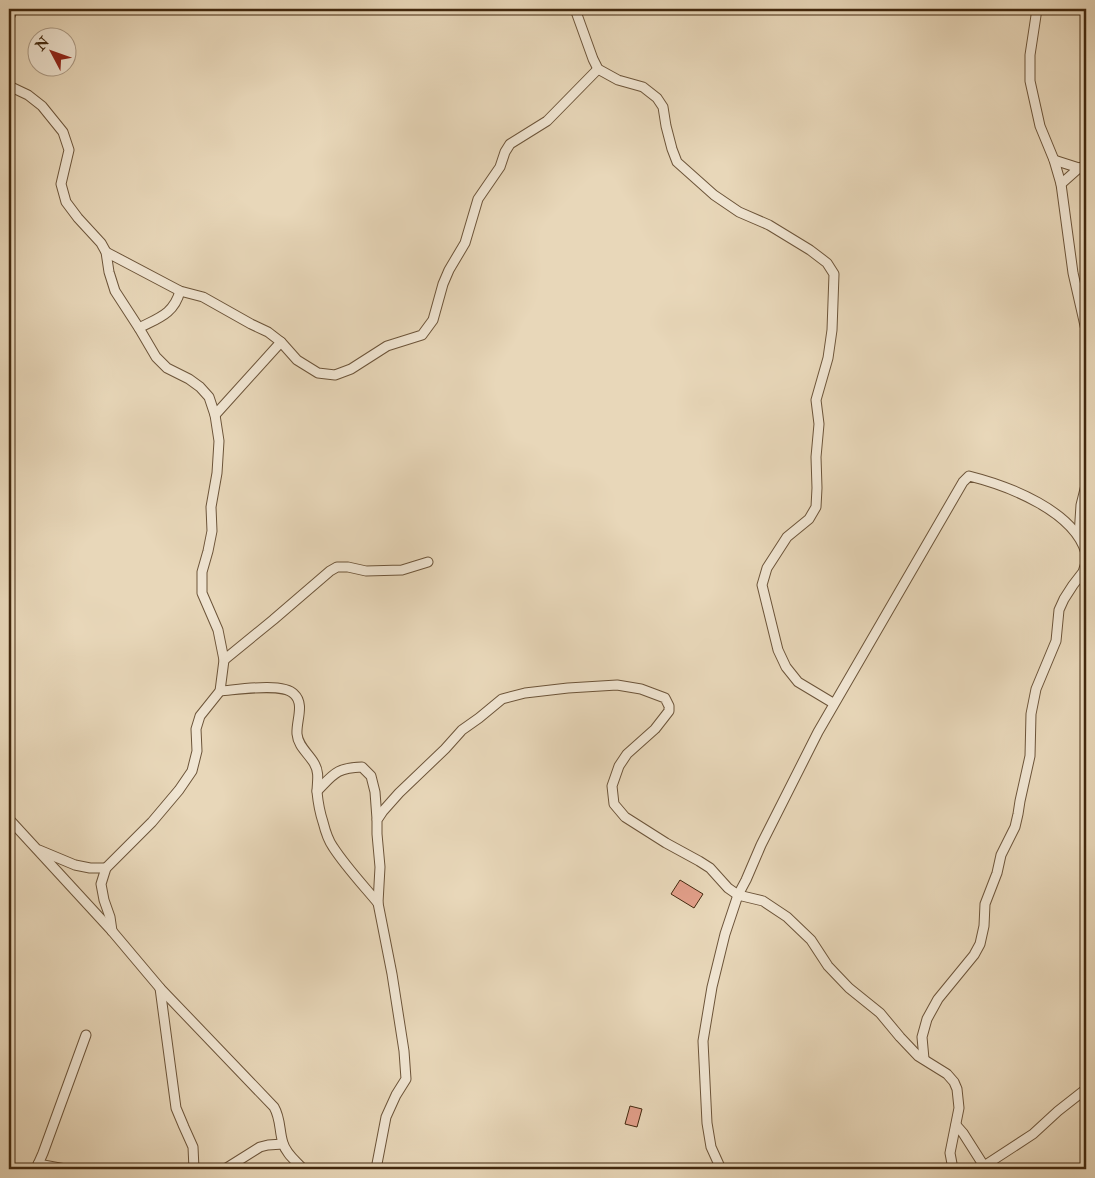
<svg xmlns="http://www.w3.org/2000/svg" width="1095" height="1178" viewBox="0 0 1095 1178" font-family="'IM FELL Double Pica',serif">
	<rect width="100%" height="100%" fill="#e8d7b9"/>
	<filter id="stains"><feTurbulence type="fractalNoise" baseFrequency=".004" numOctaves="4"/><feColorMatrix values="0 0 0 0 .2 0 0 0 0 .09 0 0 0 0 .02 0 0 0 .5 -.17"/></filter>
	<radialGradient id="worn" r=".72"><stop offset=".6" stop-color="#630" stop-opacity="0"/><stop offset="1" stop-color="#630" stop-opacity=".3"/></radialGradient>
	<g fill="#e29f8a" stroke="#42280e">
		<path d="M680 880 703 894 694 908 671 894Z"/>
		<path d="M630 1106 642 1109 637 1127 625 1124Z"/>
	</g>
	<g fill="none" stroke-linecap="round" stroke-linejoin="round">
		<defs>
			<g id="minor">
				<path d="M575 9 593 59 598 69 618 80 643 87 657 98 663 107 666 126 672 149 677 162 714 195 739 212 769 225 810 250 827 263 834 274 832 330 828 358 816 400 819 424 816 457 817 488 816 507 809 519 787 537 767 568 762 585 778 650 786 667 798 682 833 703"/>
				<path d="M1037 9 1030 55V81L1040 126 1054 160 1061 184 1073 273 1086 330"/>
				<path d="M9 18 13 9"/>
				<path d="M9 86 28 95 42 106 63 132 69 150 61 184 66 202 78 218 101 243 106 252 109 272 115 291 139 328 156 357 167 368 189 379 200 387 209 397 215 415 219 441 217 473 211 507 212 531 208 551 202 572V593L218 630 224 660 220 691 200 716 196 729 197 751 192 771 179 790 152 822 106 868 101 884 104 900 110 917 112 931"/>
				<path d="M1054 160 1079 168"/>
				<path d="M1061 184 1079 168 1086 166"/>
				<path d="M106 252 180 291 203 297 251 324 268 332 281 342 297 360 318 373 335 375 351 369 387 346 422 335 433 320 443 284 449 270 465 243 478 199 500 167 505 152 510 144 547 121 598 69"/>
				<path d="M139 328C158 318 174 314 180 291"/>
				<path d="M215 415 281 342"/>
				<path d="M1079 536 1081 505 1086 485"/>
				<path d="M224 660 273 620 330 571 337 567H348L366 571 402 570 428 562"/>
				<path d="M220 691C236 690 283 682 294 694 305 704 296 721 297 734 298 746 308 753 314 763 320 773 317 782 317 792 318 802 320 813 323 822 325 830 328 840 333 847 346 867 363 885 378 903"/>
				<path d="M317 791C334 774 336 768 362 767L371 776 375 792 377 819"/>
				<path d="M9 819 112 931 160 988 274 1107C281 1119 279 1131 283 1143 286 1154 296 1161 303 1169"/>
				<path d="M39 850 75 865 90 868H106"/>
				<path d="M160 988 176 1108 184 1127 193 1147 194 1169"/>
				<path d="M924 1059 922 1037 927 1019 938 999 974 955 980 944 984 926 985 904 997 873 1001 855 1015 827 1018 814 1020 801 1030 756 1031 714 1036 689 1056 641 1059 610 1064 599 1073 585 1083 572 1086 563"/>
				<path d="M956 1125 963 1133 984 1166"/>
				<path d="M38 1164 65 1169"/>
				<path d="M36 1169 43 1153 86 1035"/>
				<path d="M225 1169 260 1147 268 1145 283 1144"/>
				<path d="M376 1169 386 1117 396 1095 406 1079 404 1051 392 974 378 903 380 867 377 834V820L383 811 399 793 445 749 462 730 479 718 502 699 525 693 568 688 617 685 641 689 665 698 669 706V711L655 729 627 754 619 766 612 786 614 804 625 817 666 843 699 861 710 868 728 888 738 895 763 901 787 917 811 940 828 966 849 988 880 1013 900 1037 918 1056 947 1074 954 1082 957 1089 959 1108 950 1153 953 1169"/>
				<path d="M721 1169 711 1147 707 1123 703 1041 712 987 725 934 738 895 746 880 761 845 818 732 963 482 969 476C1009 486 1074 511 1086 553"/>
				<path d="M982 1169 984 1166 1033 1134 1058 1111 1086 1089"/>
			</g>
		</defs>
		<use href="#minor" stroke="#6c5439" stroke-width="11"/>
		<use href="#minor" stroke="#f0e5d2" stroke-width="9"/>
	</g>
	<rect width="1095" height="1178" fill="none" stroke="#e8d7b9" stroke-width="30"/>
	<rect x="10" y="10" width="1075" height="1158" fill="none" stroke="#42280e" stroke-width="2.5"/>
	<rect x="15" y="15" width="1065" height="1148" fill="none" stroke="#42280e"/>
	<g transform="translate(52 52) rotate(311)"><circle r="24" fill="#f0e5d2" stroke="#aa9984"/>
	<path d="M0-4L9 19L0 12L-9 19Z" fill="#8f2418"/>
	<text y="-8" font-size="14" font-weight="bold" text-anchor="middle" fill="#42280e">N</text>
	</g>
	<rect width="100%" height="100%" filter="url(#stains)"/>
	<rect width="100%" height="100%" fill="url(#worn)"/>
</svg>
